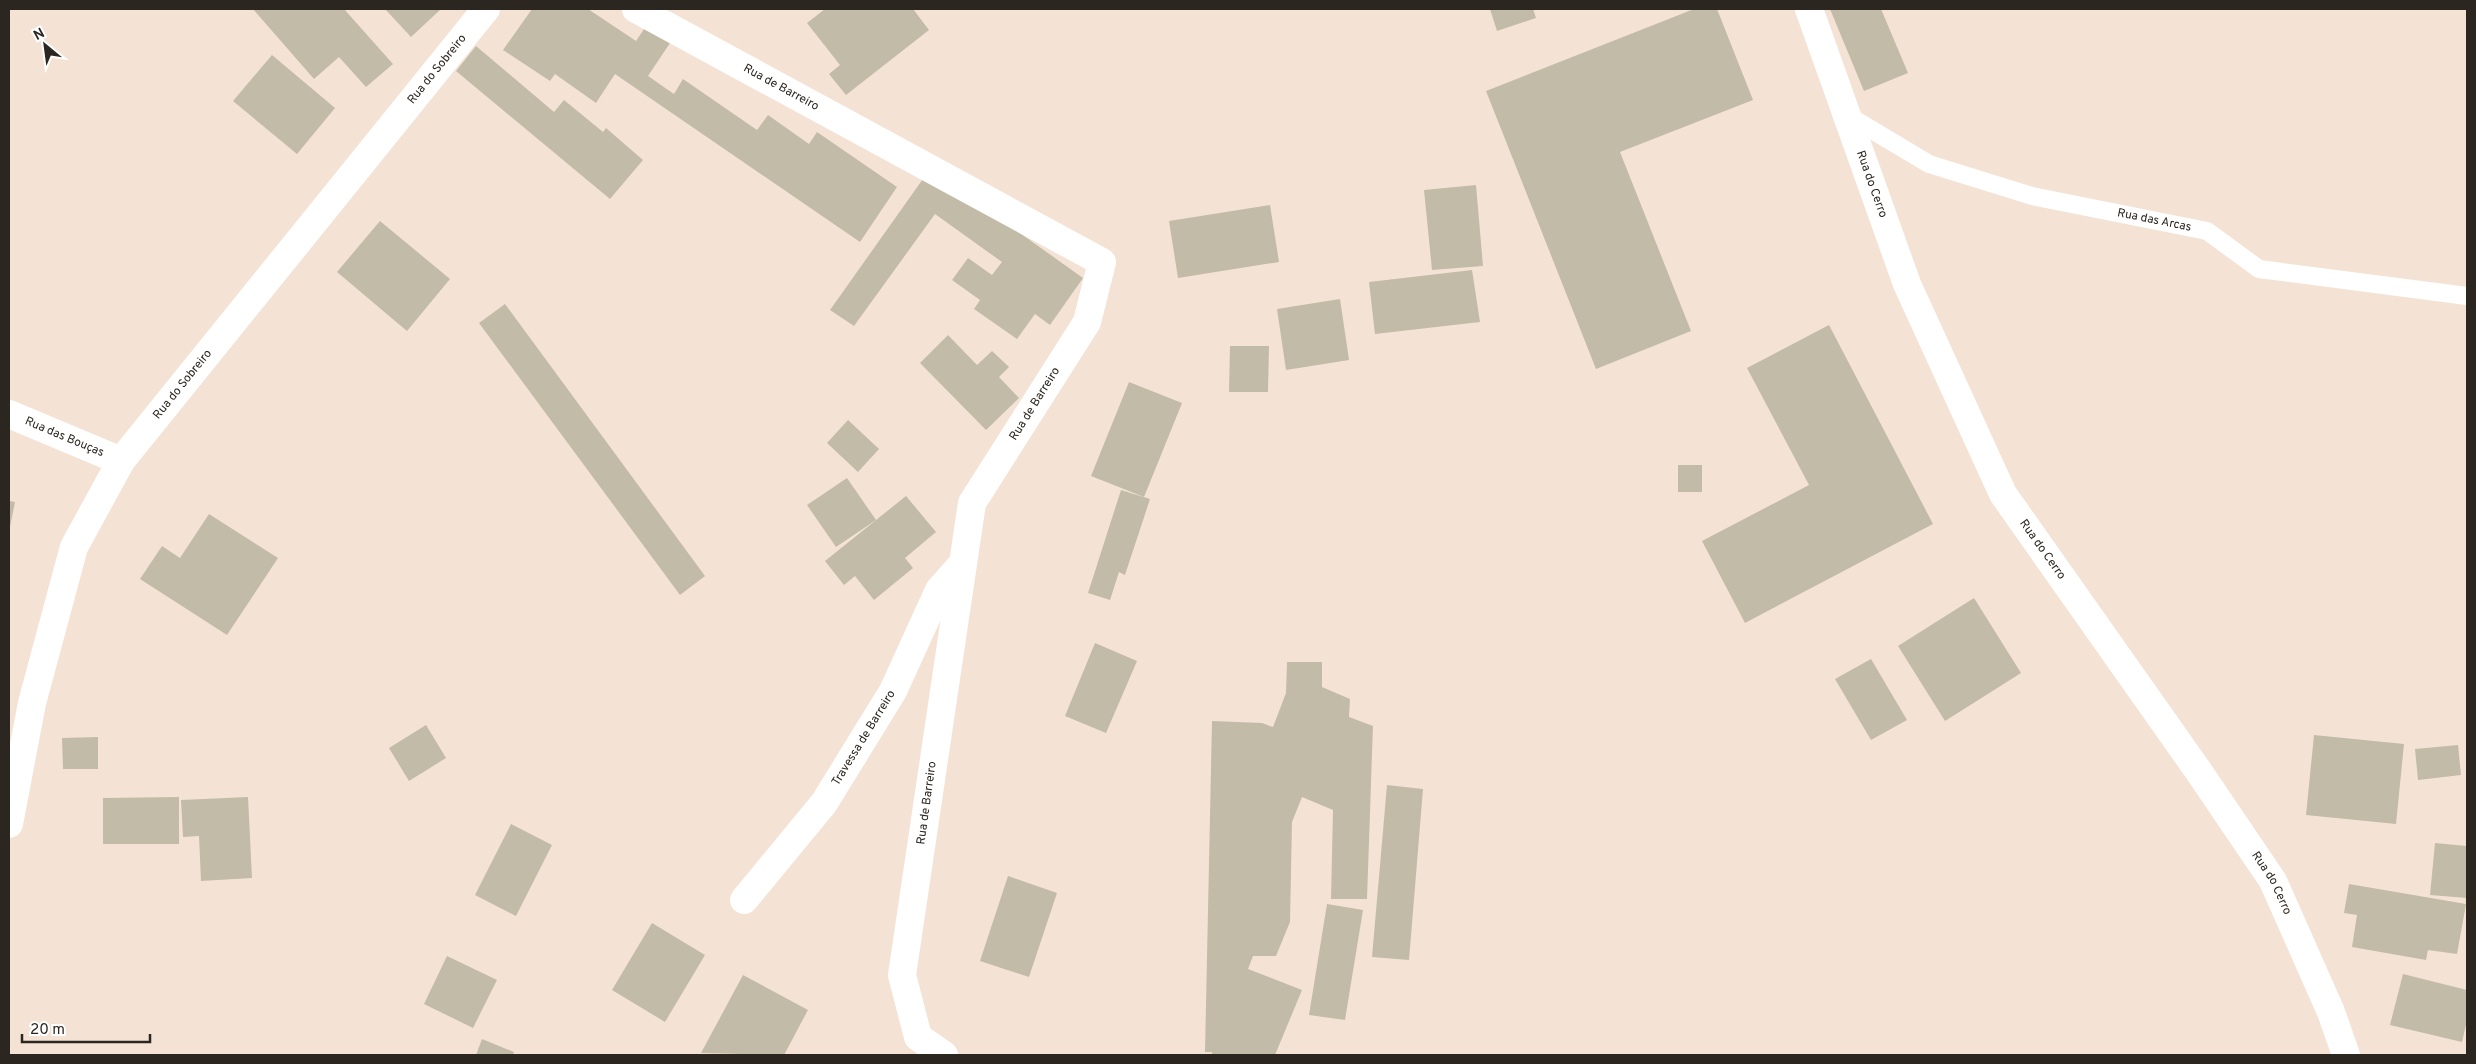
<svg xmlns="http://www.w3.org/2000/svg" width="2476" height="1064" viewBox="0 0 2476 1064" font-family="Overpass,sans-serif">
	<rect width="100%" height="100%" fill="#f4e3d4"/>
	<g fill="#c2bba8">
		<path d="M253 9H344L393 64 366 87 339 57 314 79Z"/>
		<path d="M385 9H441L411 37Z"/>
		<path d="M532 9H588L636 41 646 26 670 43 648 76 674 94 683 79 757 130 768 115 809 144 817 132 897 187 860 242 615 74 596 103 555 74 550 81 503 50Z"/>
		<path d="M825 9H913L929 30 846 95 829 74 840 65 807 23Z"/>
		<path d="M1490 9H1533L1536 18 1497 31Z"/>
		<path d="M1694 9H1717L1753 100 1620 152 1691 331 1596 369 1486 91Z"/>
		<path d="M1830 9H1881L1908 73 1864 91Z"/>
		<path d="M476 46 554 112 564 100 603 132 606 128 643 160 610 199 456 71Z"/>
		<path d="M272 55 335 108 297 154 233 101Z"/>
		<path d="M930 169 1083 278 1050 325 1035 314 1017 339 974 309 980 300 952 280 968 258 992 275 1002 262 935 214 854 326 830 310Z"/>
		<path d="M1476 185 1483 266 1432 270 1424 190Z"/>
		<path d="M1270 205 1279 262 1178 278 1169 221Z"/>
		<path d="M380 221 450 279 407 331 337 272Z"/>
		<path d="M1472 270 1480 322 1375 334 1369 282Z"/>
		<path d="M1340 299 1349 360 1286 370 1277 309Z"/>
		<path d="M505 304 705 576 680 595 479 323Z"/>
		<path d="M1829 325 1933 524 1745 623 1702 541 1809 485 1747 368Z"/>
		<path d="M948 335 977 365 992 351 1009 367 999 377 1019 398 986 430 920 363Z"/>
		<path d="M1230 346H1269L1268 392H1229Z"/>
		<path d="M1129 382 1182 403 1144 497 1091 476Z"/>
		<path d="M848 420 879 449 858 472 827 443Z"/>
		<rect x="1678" y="465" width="24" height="27"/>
		<path d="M847 478 876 520 836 547 807 505Z"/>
		<path d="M1121 490 1150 499 1125 575 1119 572 1110 600 1088 593Z"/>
		<path d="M906 496 936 532 905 558 913 568 874 600 855 576 844 585 825 561Z"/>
		<path d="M9 501 15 502 10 527H9Z"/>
		<path d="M209 514 278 558 227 635 140 579 162 546 180 558Z"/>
		<path d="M1974 598 2021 673 1945 721 1898 646Z"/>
		<path d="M1095 643 1137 661 1106 733 1065 716Z"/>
		<path d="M1871 659 1907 720 1871 740 1835 679Z"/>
		<path d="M1287 662H1322V687L1350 699 1349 717 1373 726 1367 899H1331L1333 810 1302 797 1292 822 1290 922 1276 956H1253L1248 969 1302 990 1275 1055H1212V1052H1205L1212 721 1262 723 1273 727 1286 693Z"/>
		<path d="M426 725 446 758 409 781 389 748Z"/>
		<path d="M2314 735 2404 744 2396 824 2306 815Z"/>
		<path d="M98 737V769H63L62 738Z"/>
		<path d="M2458 745 2461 775 2418 780 2415 749Z"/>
		<path d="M1387 785 1423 789 1409 960 1372 957Z"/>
		<path d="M179 797V844H103V798Z"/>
		<path d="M248 797 252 878 201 881 199 836 183 837 181 800Z"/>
		<path d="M511 824 552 845 516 916 475 895Z"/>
		<path d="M2435 843 2467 846V898L2430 895Z"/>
		<path d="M1008 876 1057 893 1029 977 980 961Z"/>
		<path d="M2349 884 2466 904 2457 954 2428 950 2426 960 2352 947 2357 915 2344 913Z"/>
		<path d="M1327 904 1363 910 1345 1020 1309 1015Z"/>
		<path d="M652 923 705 955 665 1022 612 990Z"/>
		<path d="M447 956 497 980 473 1028 424 1004Z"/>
		<path d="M2403 974 2467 990V1020L2462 1042 2390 1025Z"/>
		<path d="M743 975 808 1010 784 1055 701 1053Z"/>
		<path d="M482 1039 514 1052 513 1055H476Z"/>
	</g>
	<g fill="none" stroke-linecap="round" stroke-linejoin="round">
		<path stroke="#fff" stroke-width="18" id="s1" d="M1847 115 1929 164 2032 196 2207 231 2259 269 2467 296"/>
		<g stroke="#fff" stroke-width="28">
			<path id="s2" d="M636 9 1102 262 1087 322 972 503 902 975 918 1037 944 1055"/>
			<path id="s3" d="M1809 9 1907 284 2003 494 2197 769 2273 881 2331 1012 2346 1055"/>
			<path id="s4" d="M9 414 121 461"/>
			<path id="s5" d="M9 824 32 703 74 547 121 461 486 9"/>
			<path id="s6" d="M744 900 824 803 893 691 939 590 963 563"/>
		</g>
	</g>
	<g text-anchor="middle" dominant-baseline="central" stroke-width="4" stroke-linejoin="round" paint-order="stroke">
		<g font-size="12" fill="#2c2620" stroke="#fff">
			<text stroke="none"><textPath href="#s5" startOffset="886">Rua do Sobreiro</textPath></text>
			<text stroke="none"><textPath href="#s2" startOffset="165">Rua de Barreiro</textPath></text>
			<text stroke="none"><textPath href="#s3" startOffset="186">Rua do Cerro</textPath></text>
			<text stroke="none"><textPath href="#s1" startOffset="328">Rua das Arcas</textPath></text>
			<text stroke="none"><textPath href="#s5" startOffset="481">Rua do Sobreiro</textPath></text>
			<text transform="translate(1035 404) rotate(-58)">Rua de Barreiro</text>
			<text stroke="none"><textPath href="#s4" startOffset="60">Rua das Bouças</textPath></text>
			<text stroke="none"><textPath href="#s3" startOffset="591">Rua do Cerro</textPath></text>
			<text stroke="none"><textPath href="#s6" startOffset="202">Travessa de Barreiro</textPath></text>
			<text transform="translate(927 803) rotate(-82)">Rua de Barreiro</text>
			<text stroke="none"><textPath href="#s3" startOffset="996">Rua do Cerro</textPath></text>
		</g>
	</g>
	<rect width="2476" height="1064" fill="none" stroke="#2c2620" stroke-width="20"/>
	<g transform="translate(45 45) rotate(331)" stroke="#ffffff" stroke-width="4" paint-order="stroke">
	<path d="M0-4L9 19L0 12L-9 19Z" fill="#2c2620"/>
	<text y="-8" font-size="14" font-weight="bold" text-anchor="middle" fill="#2c2620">N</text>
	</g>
	<path d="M22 1034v8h128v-8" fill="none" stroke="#2c2620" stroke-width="2.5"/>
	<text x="30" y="1034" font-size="15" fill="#2c2620" stroke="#ffffff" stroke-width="4" paint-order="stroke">20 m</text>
</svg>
